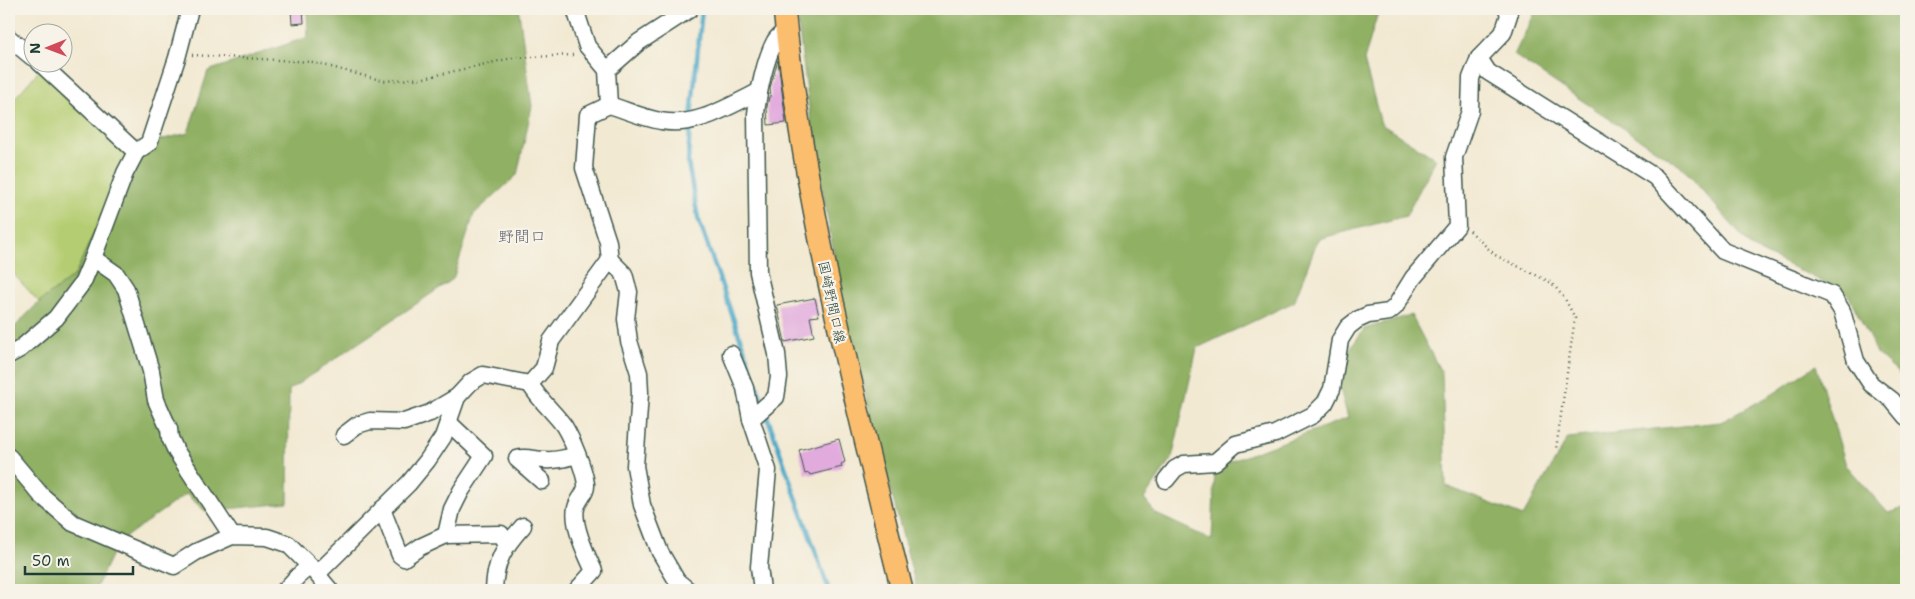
<svg xmlns="http://www.w3.org/2000/svg" width="1915" height="599" viewBox="0 0 1915 599" font-family="'Shantell Sans','Klee One',sans-serif">
	<rect width="100%" height="100%" fill="#f7f3e8"/>
	<filter id="ink" filterUnits="userSpaceOnUse"><feTurbulence type="fractalNoise" baseFrequency=".02" numOctaves="2"/><feDisplacementMap in="SourceGraphic" scale="10" xChannelSelector="R" yChannelSelector="G"/><feConvolveMatrix kernelMatrix="1 2 1 2 8 2 1 2 1" color-interpolation-filters="sRGB"/></filter>
	<filter id="wash" filterUnits="userSpaceOnUse"><feTurbulence type="fractalNoise" baseFrequency=".0096" numOctaves="4" result="noise"/><feDisplacementMap in="SourceGraphic" scale="20" xChannelSelector="R" yChannelSelector="G"/><feGaussianBlur stdDeviation="1.12" result="paint"/><feColorMatrix in="noise" values="0 0 0 0 0 0 0 0 0 0 0 0 0 0 0 0 0 1.4 0 .05"/><feComposite in="paint" operator="in"/></filter>
	<g filter="url(#wash)">
		<rect width="100%" height="100%" fill="#f2e9d2"/>
		<path fill="#b5cd72" stroke="#6a8553" d="M43 66 132 147 75 275 39 302 9 269V105Z"/>
		<g fill="#90b064" stroke="#58764c">
			<path d="M307 9H520L519 12 532 106 517 175 474 214 453 279 289 390 288 503 205 511 186 494 117 543 95 590H9V333L39 302 75 275 132 147 188 133 208 71 308 37Z"/>
			<path d="M796 9H1379L1364 60 1381 124 1436 159 1406 216 1318 239 1294 302 1197 348 1172 458 1144 499 1156 514 1212 540 1215 467 1348 418 1335 370 1364 329 1411 315 1442 374 1446 486 1523 516 1568 438 1721 422 1773 394 1816 365 1846 465 1888 513 1906 507V590H917L846 320 813 137Z"/>
			<path d="M1537 9H1906V380L1878 355 1848 294 1751 247 1683 168 1514 55Z"/>
		</g>
		<g fill="none" stroke-linecap="round" stroke-linejoin="round">
			<g stroke="#49a8c8" stroke-width="4.5">
				<path d="M691 117 702 9"/>
				<path d="M690 125 688 163 698 218 763 403"/>
				<path d="M765 410 829 590"/>
			</g>
		</g>
		<g id="blocks">
			<g fill="#e2abde">
				<path d="M291 9H303L304 23 292 24Z"/>
				<path d="M778 60 786 123 768 125 767 107 769 97H771L770 88Z"/>
				<path d="M815 298 819 316 810 317 814 336 785 342 777 305Z"/>
				<path d="M839 439 845 462 841 464 842 467 810 475 809 473 805 474 799 450Z"/>
			</g>
		</g>
	</g>
	<g filter="url(#ink)">
		<use href="#blocks" fill-opacity="0" stroke="#3f574c" stroke-width="1"/>
		<g fill="none" stroke-linecap="round" stroke-linejoin="round">
			<defs>
				<g id="minor">
					<path d="M575 9 587 46 607 70 609 105"/>
					<path d="M9 38 32 57"/>
					<path d="M1479 58 1488 72 1655 177 1723 251 1832 295 1842 311 1856 361 1871 384 1892 400 1906 417"/>
					<path d="M39 62 136 152"/>
					<path d="M607 70 639 42 690 9"/>
					<path d="M93 258 116 274 126 289 151 371 156 400 169 429 170 438 176 451 232 536"/>
					<path d="M731 354 745 388 751 419 768 470 759 567 762 590"/>
					<path d="M9 355 20 349 56 318 83 282 93 258 125 173 136 152 149 143 177 58 190 9"/>
					<path d="M530 384C539 400 553 411 564 426 572 439 584 469 586 484 587 493 578 499 576 508 572 525 587 556 594 571L577 590"/>
					<path d="M751 419 776 397 779 377 777 354 758 272 756 114C758 94 765 59 775 41 778 36 783 33 786 29"/>
					<path d="M344 435 357 425 370 421 404 422 430 413 457 397 471 382 483 375 530 384 544 368 551 341 610 260"/>
					<path d="M9 457 41 495 73 523 174 566 196 552 232 536 267 537 288 544 310 566 330 590"/>
					<path d="M1166 480 1175 469 1184 464 1215 462 1236 444 1275 434 1313 415 1325 403 1332 389 1340 340 1348 327 1357 320 1368 315 1389 312 1395 307 1413 278 1457 226 1454 157 1470 111 1471 78 1479 58 1503 33 1509 15 1507 9"/>
					<path d="M542 481 517 459C526 456 535 460 545 460 556 461 566 458 577 455"/>
					<path d="M382 509 400 555 404 558 420 547 446 535 501 534 507 544"/>
					<path d="M446 535 452 509 461 491 484 456 448 422"/>
					<path d="M317 574 409 483 427 461 443 437 457 397"/>
					<path d="M285 590 298 576 310 566"/>
					<path d="M494 590C495 561 504 547 523 526"/>
					<path d="M688 590 677 581 660 552 642 505 635 466 640 393 639 373 629 341 626 319 629 292 624 274 610 260 608 242 584 168 588 115 609 105C626 110 643 118 661 121 695 128 729 106 758 92"/>
				</g>
				<path id="major" d="M784 9C804 206 855 398 902 590"/>
			</defs>
			<use href="#minor" stroke="#3f574c" stroke-width="19"/>
			<use href="#major" stroke="#3f574c" stroke-width="24"/>
			<g stroke="#3f574c" stroke-width="2.5" stroke-dasharray="1 4" stroke-linecap="butt">
				<path d="M192 55 312 62 384 81 424 78 512 58 574 55"/>
				<path d="M1470 231 1495 255 1552 283 1565 299 1575 318 1556 449"/>
			</g>
			<use href="#minor" stroke="#fff" stroke-width="16"/>
			<use href="#major" stroke="#fbbd6e" stroke-width="21"/>
		</g>
	</g>
	<g text-anchor="middle" dominant-baseline="central" stroke-width="4.5" stroke-linejoin="round" paint-order="stroke">
		<g font-size="14" fill="#1f3d34" stroke="#f7f3e8">
			<text transform="translate(832 302) rotate(78)">国崎野間口線</text>
		</g>
		<g font-size="16" fill="#636470" stroke="#f7f3e8">
			<text x="522" y="236">野間口</text>
		</g>
	</g>
	<rect width="1915" height="599" fill="none" stroke="#f7f3e8" stroke-width="30"/>
	<g transform="translate(48 48) rotate(269)"><circle r="24" fill="#f7f3e8" stroke="#a1aaa0"/>
	<path d="M0-4L9 19L0 12L-9 19Z" fill="#d1495b"/>
	<text y="-8" font-size="14" font-weight="bold" text-anchor="middle" fill="#1f3d34">N</text>
	</g>
	<path d="M25 566v8h108v-8" fill="none" stroke="#1f3d34" stroke-width="2.5"/>
	<text x="32" y="566" font-size="15" fill="#1f3d34" stroke="#f7f3e8" stroke-width="4" paint-order="stroke">50 m</text>
</svg>
